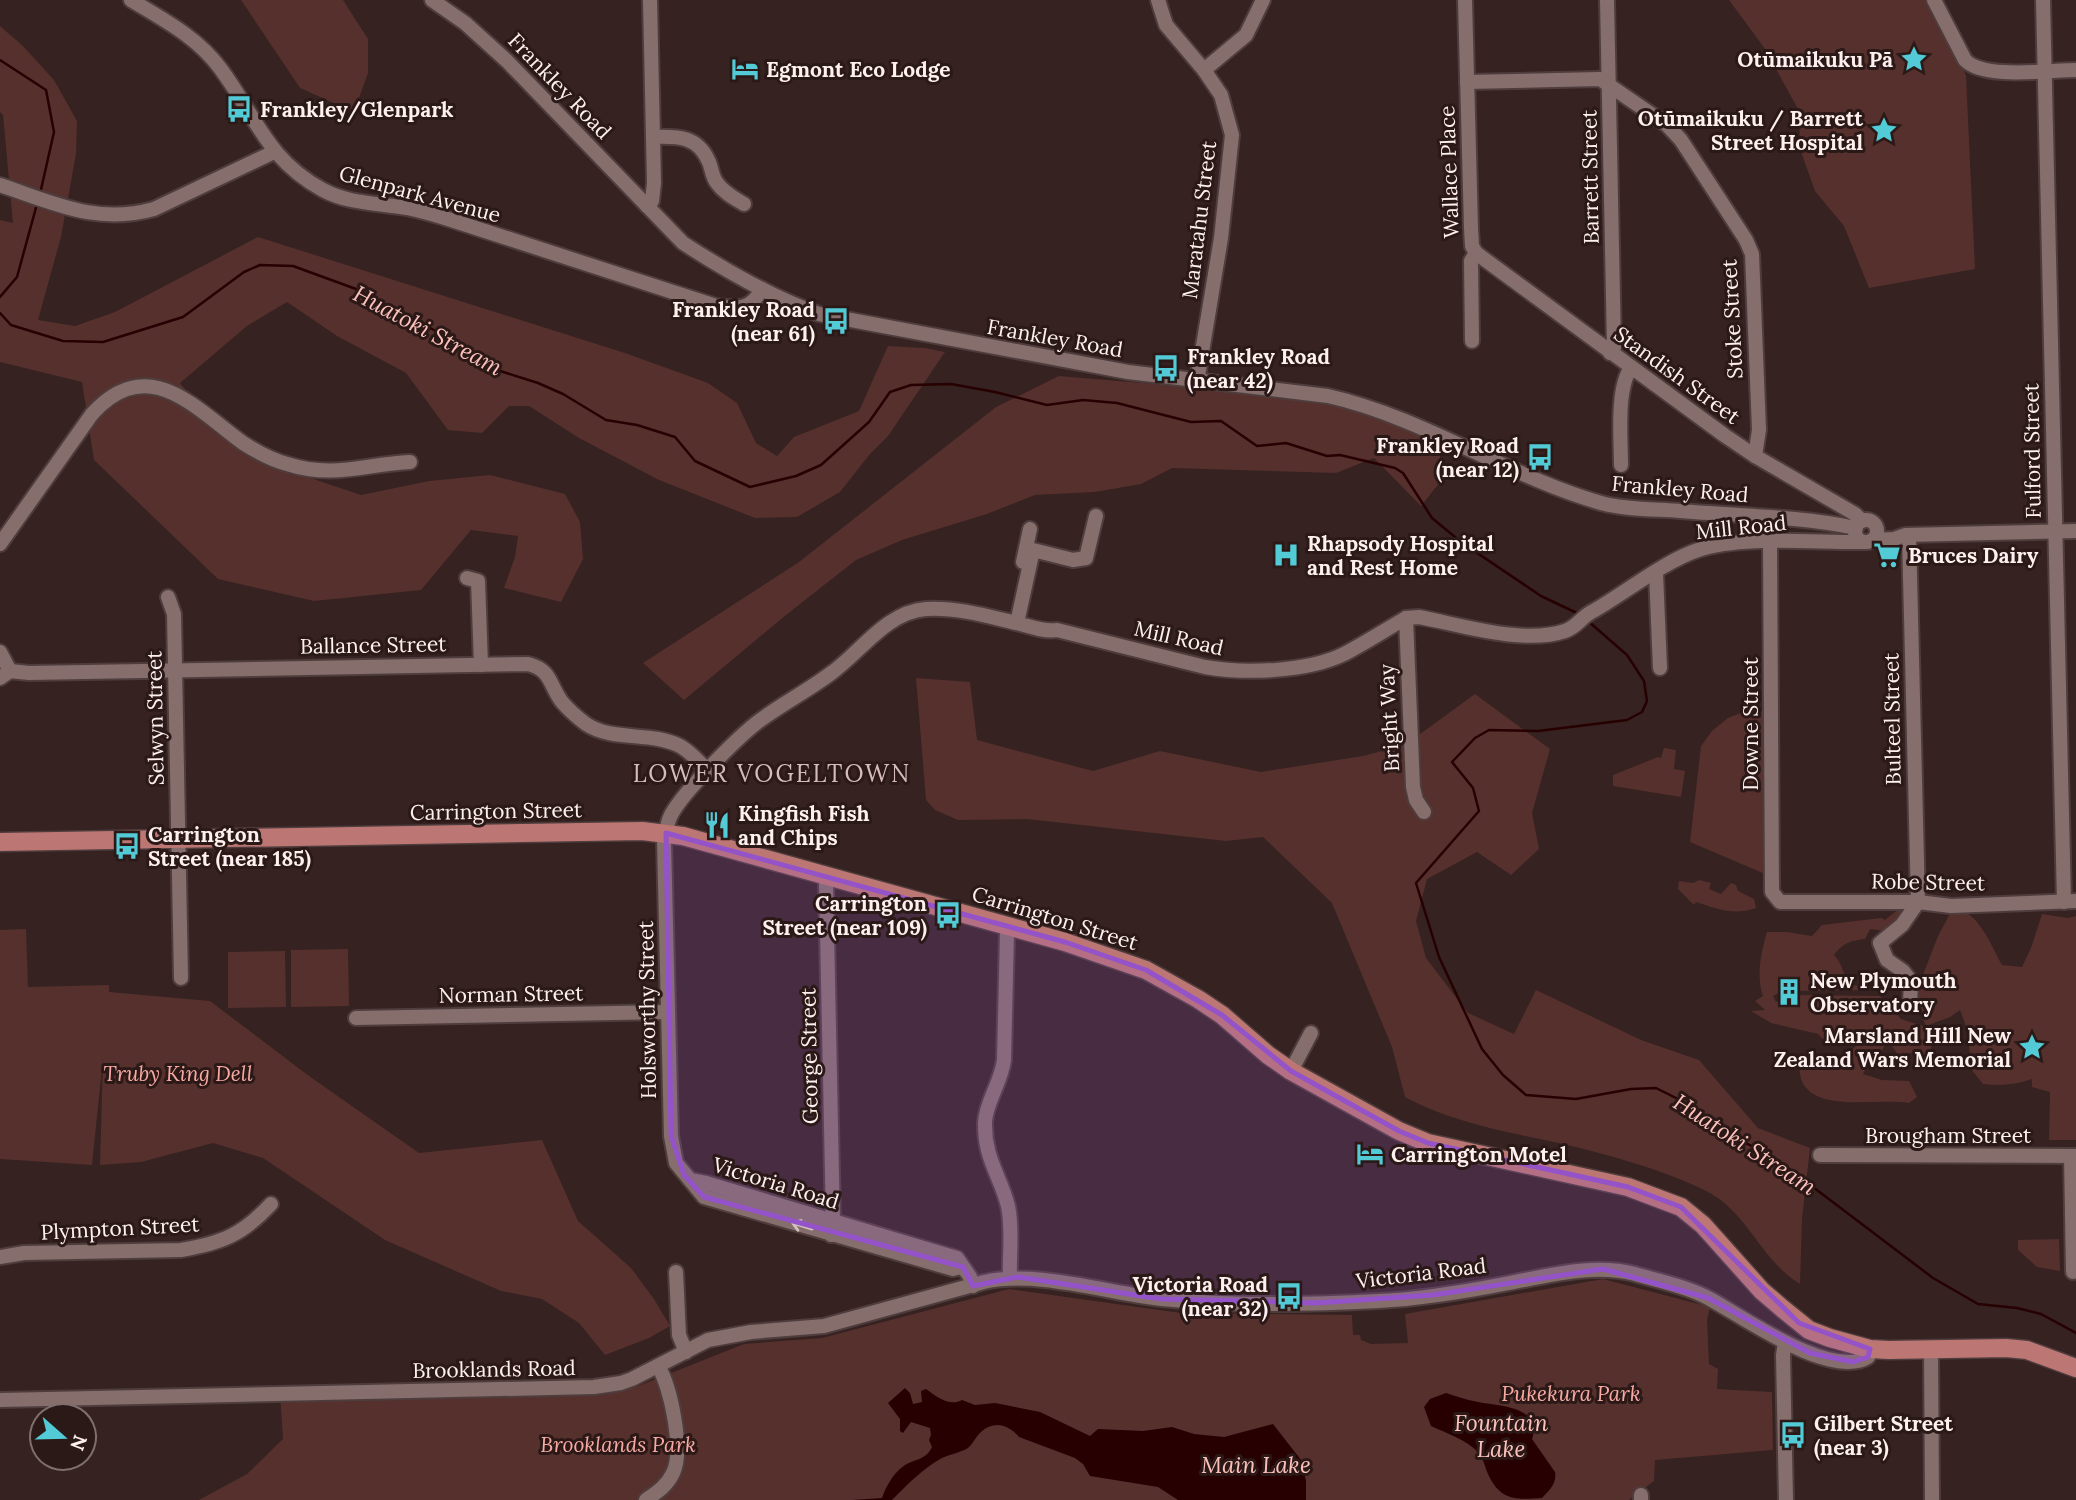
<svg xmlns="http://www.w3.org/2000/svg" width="2076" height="1500" viewBox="0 0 2076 1500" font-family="Lora,serif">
	<rect width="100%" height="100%" fill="#352221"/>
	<g fill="#56302d">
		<path d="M241 0H343L368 39V73L354 112 300 88Z"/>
		<path d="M1729 0H1934L1966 76 1975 269 1869 288 1844 226 1815 191 1800 149 1799 111 1765 49Z"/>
		<path d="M0 26 23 46 54 80 77 121 76 154 61 237 38 320 75 326 115 312 258 237 625 353 708 383 737 403 756 443 777 456 794 437 859 411 888 346 925 348 945 352 888 436 870 454 840 492 797 517 755 518 659 480 579 438 529 406H509L482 433 448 430 406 373 337 336 287 302 247 326 180 383 209 419 281 468 361 495 429 481 490 475 565 494 580 522 583 559 561 602 504 588 515 557 518 536 471 530 421 590 314 601 218 579 94 460 82 382 0 362V220L13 223 3 115 0 112Z"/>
		<path d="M1059 376 1353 401 1437 441 1444 477 1421 506 1374 458 1336 473 1172 468 1141 484 1095 492 1035 495 987 514 902 540 856 560 786 615 684 700 643 663 799 562 996 407Z"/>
		<path d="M916 678 970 682 977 740 1093 771 1160 751 1261 772 1363 756 1405 745 1475 694 1550 749 1532 813 1539 849 1511 875 1477 852 1427 879 1416 921 1426 958 1468 1013 1514 1034 1536 990 1641 1040 1699 1060 1758 1128 1810 1148 1802 1219 1800 1284C1794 1280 1788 1276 1783 1271 1756 1246 1741 1208 1706 1191 1676 1176 1642 1165 1610 1156 1542 1136 1468 1131 1405 1097L1392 1047 1332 903 1263 837 1226 841 1027 819 958 820 935 810 926 800Z"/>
		<path d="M1764 711 1765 874 1690 842 1701 746 1712 731 1728 718 1741 713Z"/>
		<path d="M1664 748 1676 750 1674 769 1685 771 1681 797 1613 786V775L1658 757 1661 758Z"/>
		<path d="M1699 880 1711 883 1709 889 1721 894 1731 883 1736 885 1738 891 1754 899 1756 908C1733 916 1718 909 1696 902L1694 905 1678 889 1679 881 1693 883Z"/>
		<path d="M1901 907 1906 909 1907 915 1886 931 1870 929 1865 939C1851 940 1842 944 1834 955 1842 962 1843 975 1851 985L1863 986 1867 990 1795 991 1792 986 1773 996 1776 1002 1781 1000 1784 1006 1798 999V995L1880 996 1901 1019 1942 1032 1937 1042 1931 1047 1929 1067 1918 1068 1913 1052 1900 1058 1888 1040 1877 1059 1868 1064 1863 1074 1882 1080 1909 1081 1917 1097 1909 1103C1872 1097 1787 1120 1801 1054L1805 1053 1834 1068 1856 1046 1881 1027 1852 1042 1830 1046 1818 1034 1771 1023 1751 1011 1765 1010 1755 1001 1763 996C1756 977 1761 952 1767 932H1787L1812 936 1822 925 1881 918 1885 920Z"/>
		<path d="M1953 908C1979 911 1990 944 2002 965L2022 967 2031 948 2042 914 2068 918 2076 916V1140H2049L2050 1092 2032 1087V1079C2015 1085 2000 1086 1983 1084L1970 1068 1969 1034 1960 1010 1950 1017 1926 1026 1914 998 1938 936Z"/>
		<path d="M26 929 28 987 109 985V992L210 1001 309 1076 419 1153 542 1140 578 1221 631 1268 654 1299 670 1326 649 1338 605 1355 579 1323 542 1299 501 1291 385 1240 263 1158 213 1143 141 1162 100 1165 103 1058 92 1165 0 1159V930Z"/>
		<path d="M348 949 349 1006 291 1007V950Z"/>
		<path d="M285 951 286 1007 228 1008V952Z"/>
		<path d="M2059 1239 2060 1271 2037 1267 2018 1250V1240Z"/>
		<path d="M1603 1279 1710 1307 1707 1320 1709 1364 1718 1369 1717 1389 1772 1392 1773 1450 1655 1460 1654 1481 1629 1500H199L247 1474 283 1439 280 1393 636 1387 744 1344 822 1338 1009 1289 1181 1313 1352 1315 1353 1335H1360L1361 1340 1371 1344 1408 1343 1405 1314Z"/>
	</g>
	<g fill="#270002">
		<path d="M905 1388 910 1393 913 1404 922 1402 921 1391 926 1389C937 1397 950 1407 962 1400L975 1405 995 1403 1040 1412 1090 1436 1098 1429 1143 1431 1172 1427 1194 1434 1224 1437 1273 1424 1301 1460 1306 1481V1500H1178L1158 1487 1090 1476 1083 1464 1075 1458 1019 1437C1009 1425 994 1420 981 1432 976 1436 973 1444 968 1448 960 1453 950 1454 942 1458 922 1469 908 1484 892 1500H852L882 1498C886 1486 894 1472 905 1465 915 1459 926 1460 932 1447L929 1440 931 1435 930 1428 911 1422 903 1433 900 1431V1419L888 1403Z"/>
		<path d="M1446 1393C1456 1396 1467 1400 1478 1402 1498 1406 1543 1406 1532 1439L1555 1472C1557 1484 1549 1490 1542 1498 1514 1500 1500 1500 1488 1474 1485 1467 1483 1458 1479 1453 1467 1440 1446 1433 1431 1426L1424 1407 1430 1399Z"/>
	</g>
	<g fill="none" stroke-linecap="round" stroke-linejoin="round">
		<g stroke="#270002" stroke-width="2.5">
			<path d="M0 60 46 90 54 132 40 194"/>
			<path d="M0 297 17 277 37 204"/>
			<path d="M0 313 11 325 63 341 103 342 183 317 244 272 260 265 293 266 356 289 451 339 497 370 538 383 563 394 606 420 637 425 675 437 695 461 750 487 796 476 821 465 869 422 890 392 911 385 951 384 995 392 1047 405 1083 400 1117 403 1191 422 1221 421 1257 446 1286 443 1327 456 1340 455 1395 468 1403 473 1432 518 1461 542 1541 596 1581 615"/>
			<path d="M1588 621 1627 655 1644 681 1647 701 1642 712 1627 720 1538 731 1489 730 1475 738 1452 762 1473 788 1479 811 1416 883 1439 957 1482 1049 1503 1075 1526 1095 1576 1099 1631 1089 1656 1088 1684 1102 1695 1116 1776 1159 1933 1278 1978 1304 2017 1308 2041 1314 2076 1333"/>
		</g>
		<defs>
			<g id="minor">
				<path d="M131 0C164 20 197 37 220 68 256 116 266 159 323 190 349 204 378 203 407 208 421 211 435 215 448 219L716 306C738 308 750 311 762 289"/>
				<path d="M432 0 465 23 507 61 683 243C726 271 771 297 819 314L1128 372 1328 396C1425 418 1507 476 1601 503 1627 510 1655 509 1681 511 1739 516 1798 516 1856 528"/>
				<path d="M1158 0 1166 25 1204 70 1221 95 1232 135 1221 238 1197 382"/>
				<path d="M1465 0 1471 228 1472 246 1476 253 1471 261 1472 341"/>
				<path d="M1607 0 1614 347 1610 353"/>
				<path d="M1934 0 1965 60C1984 80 2049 70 2076 70"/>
				<path d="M2043 0 2064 902"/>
				<path d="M1204 70 1246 35 1263 0"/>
				<path d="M1467 82 1600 79 1667 125 1681 140 1746 240 1752 254 1759 430 1755 456"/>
				<path d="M653 137C678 136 698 136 709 162 712 169 712 177 717 183 724 193 734 198 744 204"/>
				<path d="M0 185C54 203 97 225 154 209L274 152"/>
				<path d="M647 206 652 201 654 183 650 0"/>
				<path d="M1476 253 1724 435 1755 456 1855 514 1862 521"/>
				<path d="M1621 465C1621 440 1616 388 1631 368"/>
				<circle cx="1866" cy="531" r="11"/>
				<path d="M1909 535 1918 902 1902 925 1880 943 1887 960 1903 971 1911 981 1910 1005"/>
				<path d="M1872 540 1894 539 1905 535 2076 531"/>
				<path d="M1770 543 1772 892 1780 902H1918L1951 906 2076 901"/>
				<path d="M0 544 92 414C148 352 195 408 243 443 257 452 272 460 287 464 334 479 365 464 410 462"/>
				<path d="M1023 562 1030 529"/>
				<path d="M1656 573 1660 668"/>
				<path d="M467 578 478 581 481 665"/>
				<path d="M168 597 174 614 181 978"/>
				<path d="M1406 618 1413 787 1416 800 1424 812"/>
				<path d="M1017 623 1033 550 1073 560 1086 558 1096 516"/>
				<path d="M0 652 10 671"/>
				<path d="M0 678 10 671 29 673 528 664C552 670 549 685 562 702 568 709 578 718 586 724 613 742 651 731 680 746 691 752 699 762 708 771"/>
				<path d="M828 876 826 883 833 1223 831 1235"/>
				<path d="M1009 926 1007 933 1004 1060C1001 1083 986 1102 985 1122 984 1158 1000 1175 1008 1206 1013 1229 1009 1254 1010 1277"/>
				<path d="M356 1018 668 1012"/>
				<path d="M1291 1071 1311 1033"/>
				<path d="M1820 1155 2076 1156"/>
				<path d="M2071 1156 2073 1272"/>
				<path d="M690 1180 706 1183 957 1258 970 1277 973 1286"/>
				<path d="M0 1257 24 1253 181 1250C222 1243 242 1235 271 1204"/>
				<path d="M962 1267 953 1269 704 1197 676 1163 671 1136 664 841C666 832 667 823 671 815 683 792 738 737 759 721 782 704 807 691 830 674 861 652 886 612 926 609 956 607 987 616 1016 623 1030 626 1042 632 1057 630L1205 667C1245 674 1307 672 1344 654 1365 643 1385 630 1406 618L1419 617C1462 625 1523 645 1565 631 1579 626 1580 617 1595 610 1626 592 1665 561 1698 550 1742 535 1817 543 1865 542"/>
				<path d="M676 1272 679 1335 686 1352"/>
				<path d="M1785 1343 1783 1355 1786 1500"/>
				<path d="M1931 1350 1932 1500"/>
				<path d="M0 1400 594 1387 621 1383 632 1379 708 1340 751 1332 824 1326 984 1282C1036 1270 1108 1293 1162 1299 1233 1306 1307 1305 1379 1301 1421 1299 1463 1292 1504 1284 1547 1276 1592 1263 1635 1274 1659 1281 1688 1287 1710 1299 1743 1317 1831 1380 1868 1357L1870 1349"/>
				<path d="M1641 1495V1500"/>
				<path d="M646 1500C656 1493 667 1486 673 1473 684 1451 671 1387 658 1366"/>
			</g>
			<path id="major" d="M0 842 642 831 683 836 1065 942 1146 970 1198 999 1222 1015 1268 1055 1291 1071 1399 1131 1428 1143 1628 1187 1681 1207 1703 1225 1762 1291 1783 1309 1809 1330 1830 1338 1870 1349 1889 1350 2006 1348 2027 1350 2076 1368"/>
		</defs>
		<use href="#minor" stroke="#4e3d3c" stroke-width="18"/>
		<use href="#major" stroke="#4e3d3c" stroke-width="21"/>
		<use href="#minor" stroke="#856e6c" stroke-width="14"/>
		<use href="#major" stroke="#bc7673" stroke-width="18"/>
	</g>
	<defs><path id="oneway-shaft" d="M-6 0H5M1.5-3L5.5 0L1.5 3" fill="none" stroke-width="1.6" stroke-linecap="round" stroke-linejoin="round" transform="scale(1.75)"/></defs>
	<use stroke="#d4c2c1" href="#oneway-shaft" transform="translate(802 1226) rotate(-163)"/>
	<path fill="#9553c9" fill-opacity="0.2" stroke="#9553c9" stroke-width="5" stroke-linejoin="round" d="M666 833 1065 942 1146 970 1222 1015 1291 1071 1399 1131 1428 1143 1628 1187 1681 1207 1799 1323 1870 1349 1868 1357 1853 1362 1810 1353 1708 1298 1603 1269 1433 1295 1316 1303 1161 1299 1018 1277 973 1286 963 1267 704 1197 684 1175 671 1136Z"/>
	<defs>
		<symbol id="sight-bare" viewBox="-9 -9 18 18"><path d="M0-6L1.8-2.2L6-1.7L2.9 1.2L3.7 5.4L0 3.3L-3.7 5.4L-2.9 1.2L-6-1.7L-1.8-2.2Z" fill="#52cbd7" stroke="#2b1917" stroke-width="2.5" paint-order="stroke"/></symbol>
		<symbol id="hotel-bare" viewBox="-9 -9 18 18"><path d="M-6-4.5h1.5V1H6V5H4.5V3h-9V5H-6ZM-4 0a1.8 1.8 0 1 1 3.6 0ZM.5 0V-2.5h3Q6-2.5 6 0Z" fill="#52cbd7" stroke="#2b1917" stroke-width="2.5" paint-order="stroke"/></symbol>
		<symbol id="bus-bare" viewBox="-9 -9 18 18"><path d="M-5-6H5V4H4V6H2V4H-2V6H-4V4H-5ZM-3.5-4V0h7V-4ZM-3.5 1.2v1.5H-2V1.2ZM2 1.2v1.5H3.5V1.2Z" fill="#52cbd7" stroke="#2b1917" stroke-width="2.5" paint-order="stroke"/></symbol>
		<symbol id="hospital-bare" viewBox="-9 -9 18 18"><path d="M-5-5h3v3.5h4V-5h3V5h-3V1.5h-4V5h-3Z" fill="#52cbd7" stroke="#2b1917" stroke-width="2.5" paint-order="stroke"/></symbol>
		<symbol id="supermarket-bare" viewBox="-9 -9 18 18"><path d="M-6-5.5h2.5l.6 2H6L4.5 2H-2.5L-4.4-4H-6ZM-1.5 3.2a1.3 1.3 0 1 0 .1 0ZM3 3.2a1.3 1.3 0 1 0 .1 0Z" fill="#52cbd7" stroke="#2b1917" stroke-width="2.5" paint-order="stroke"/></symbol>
		<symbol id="restaurant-bare" viewBox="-9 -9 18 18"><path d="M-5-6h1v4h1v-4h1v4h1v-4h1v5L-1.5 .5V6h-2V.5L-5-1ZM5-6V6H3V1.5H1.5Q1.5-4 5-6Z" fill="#52cbd7" stroke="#2b1917" stroke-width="2.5" paint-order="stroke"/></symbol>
		<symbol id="building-bare" viewBox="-9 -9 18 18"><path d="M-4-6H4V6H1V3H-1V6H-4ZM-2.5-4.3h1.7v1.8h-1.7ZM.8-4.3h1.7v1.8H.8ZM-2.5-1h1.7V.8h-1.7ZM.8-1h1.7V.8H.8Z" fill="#52cbd7" stroke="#2b1917" stroke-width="2.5" paint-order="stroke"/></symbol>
	</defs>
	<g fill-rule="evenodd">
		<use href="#sight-bare" x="1895" y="40" width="38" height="38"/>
		<use href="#hotel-bare" x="726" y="50" width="38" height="38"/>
		<use href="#bus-bare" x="220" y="90" width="38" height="38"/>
		<use href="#sight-bare" x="1865" y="111" width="38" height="38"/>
		<use href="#bus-bare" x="817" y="302" width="38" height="38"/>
		<use href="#bus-bare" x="1147" y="349" width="38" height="38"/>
		<use href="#bus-bare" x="1521" y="438" width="38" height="38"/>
		<use href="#hospital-bare" x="1267" y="536" width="38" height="38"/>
		<use href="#supermarket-bare" x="1868" y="536" width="38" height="38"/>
		<use href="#restaurant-bare" x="698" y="806" width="38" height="38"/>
		<use href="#bus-bare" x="108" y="827" width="38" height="38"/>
		<use href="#bus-bare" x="929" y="896" width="38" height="38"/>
		<use href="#building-bare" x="1770" y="973" width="38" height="38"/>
		<use href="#sight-bare" x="2013" y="1028" width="38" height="38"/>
		<use href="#hotel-bare" x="1351" y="1135" width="38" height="38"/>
		<use href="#bus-bare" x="1270" y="1277" width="38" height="38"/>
		<use href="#bus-bare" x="1774" y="1416" width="38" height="38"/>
	</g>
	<g text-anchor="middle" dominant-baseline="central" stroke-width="6" stroke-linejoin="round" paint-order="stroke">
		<g font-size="21" font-weight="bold" fill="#fef0ef" stroke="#2b1917" text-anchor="start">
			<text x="1893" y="59" text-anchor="end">Otūmaikuku Pā</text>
			<text x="766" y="69">Egmont Eco Lodge</text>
			<text x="260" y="109">Frankley/Glenpark</text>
			<text x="1863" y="118" text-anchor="end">Otūmaikuku / Barrett<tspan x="1863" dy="24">Street Hospital</tspan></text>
			<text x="815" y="309" text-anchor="end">Frankley Road<tspan x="815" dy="24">(near 61)</tspan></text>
			<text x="1187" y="356">Frankley Road<tspan x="1187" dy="24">(near 42)</tspan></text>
			<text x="1519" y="445" text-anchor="end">Frankley Road<tspan x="1519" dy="24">(near 12)</tspan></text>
			<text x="1307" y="543">Rhapsody Hospital<tspan x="1307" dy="24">and Rest Home</tspan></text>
			<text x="1908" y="555">Bruces Dairy</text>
			<text x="738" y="813">Kingfish Fish<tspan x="738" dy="24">and Chips</tspan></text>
			<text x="148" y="834">Carrington<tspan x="148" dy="24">Street (near 185)</tspan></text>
			<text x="927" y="903" text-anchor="end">Carrington<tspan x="927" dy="24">Street (near 109)</tspan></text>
			<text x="1810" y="980">New Plymouth<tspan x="1810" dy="24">Observatory</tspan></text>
			<text x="2011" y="1035" text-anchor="end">Marsland Hill New<tspan x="2011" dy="24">Zealand Wars Memorial</tspan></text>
			<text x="1391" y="1154">Carrington Motel</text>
			<text x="1268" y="1284" text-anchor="end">Victoria Road<tspan x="1268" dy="24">(near 32)</tspan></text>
			<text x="1814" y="1423">Gilbert Street<tspan x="1814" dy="24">(near 3)</tspan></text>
		</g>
		<g font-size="21" fill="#fef0ef" stroke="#2b1917">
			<text transform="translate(560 86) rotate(46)">Frankley Road</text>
			<text transform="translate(1449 172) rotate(-92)">Wallace Place</text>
			<text transform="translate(1590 177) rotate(-91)">Barrett Street</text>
			<text transform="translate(420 194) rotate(15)">Glenpark Avenue</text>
			<text transform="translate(1199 220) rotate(-83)">Maratahu Street</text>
			<text transform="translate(1732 319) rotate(-93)">Stoke Street</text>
			<text transform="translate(1055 338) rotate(10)">Frankley Road</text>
			<text transform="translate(1677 375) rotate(36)">Standish Street</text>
			<text transform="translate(2032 451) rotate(-91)">Fulford Street</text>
			<text transform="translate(1680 489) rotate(5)">Frankley Road</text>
			<text transform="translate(1741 527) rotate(-6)">Mill Road</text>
			<text transform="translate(1179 638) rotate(13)">Mill Road</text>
			<text transform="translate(373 645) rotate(-1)">Ballance Street</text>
			<text transform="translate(155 718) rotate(-91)">Selwyn Street</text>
			<text transform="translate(1389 718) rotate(-93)">Bright Way</text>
			<text transform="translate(1892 719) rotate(-91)">Bulteel Street</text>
			<text transform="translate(1750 724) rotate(-90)">Downe Street</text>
			<text transform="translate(496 811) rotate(-1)">Carrington Street</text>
			<text transform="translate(1928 882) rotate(1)">Robe Street</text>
			<text transform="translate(1055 918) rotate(17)">Carrington Street</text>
			<text transform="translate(511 994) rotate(-1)">Norman Street</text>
			<text transform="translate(647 1010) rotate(-91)">Holsworthy Street</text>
			<text transform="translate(809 1056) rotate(-91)">George Street</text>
			<text x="1948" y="1135">Brougham Street</text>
			<text transform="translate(776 1183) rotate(17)">Victoria Road</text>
			<text transform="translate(120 1228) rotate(-3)">Plympton Street</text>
			<text transform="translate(1421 1273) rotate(-7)">Victoria Road</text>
			<text transform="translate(494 1369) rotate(-1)">Brooklands Road</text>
		</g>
		<g font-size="21" font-style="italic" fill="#f8a9a3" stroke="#2b1917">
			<text x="178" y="1073">Truby King Dell</text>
			<text x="1571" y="1393">Pukekura Park</text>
			<text x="618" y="1444">Brooklands Park</text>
		</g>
		<g font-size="23" font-style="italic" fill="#fdc1bb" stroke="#2b1917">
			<text transform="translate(428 330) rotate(28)">Huatoki Stream</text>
			<text transform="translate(1745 1144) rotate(33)">Huatoki Stream</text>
			<text x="1501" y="1422">Fountain<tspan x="1501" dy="26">Lake</tspan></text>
			<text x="1256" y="1464">Main Lake</text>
		</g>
		<g font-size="24" letter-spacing="2" fill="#d5bcb9" stroke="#2b1917">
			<text x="772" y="773">LOWER VOGELTOWN</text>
		</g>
	</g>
	<g transform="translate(63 1437) rotate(110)"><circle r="33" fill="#2b1917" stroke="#7f6f6d" stroke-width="2"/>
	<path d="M0-5L12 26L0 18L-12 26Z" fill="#52cbd7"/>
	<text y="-10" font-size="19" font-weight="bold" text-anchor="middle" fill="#fef0ef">N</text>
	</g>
</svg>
